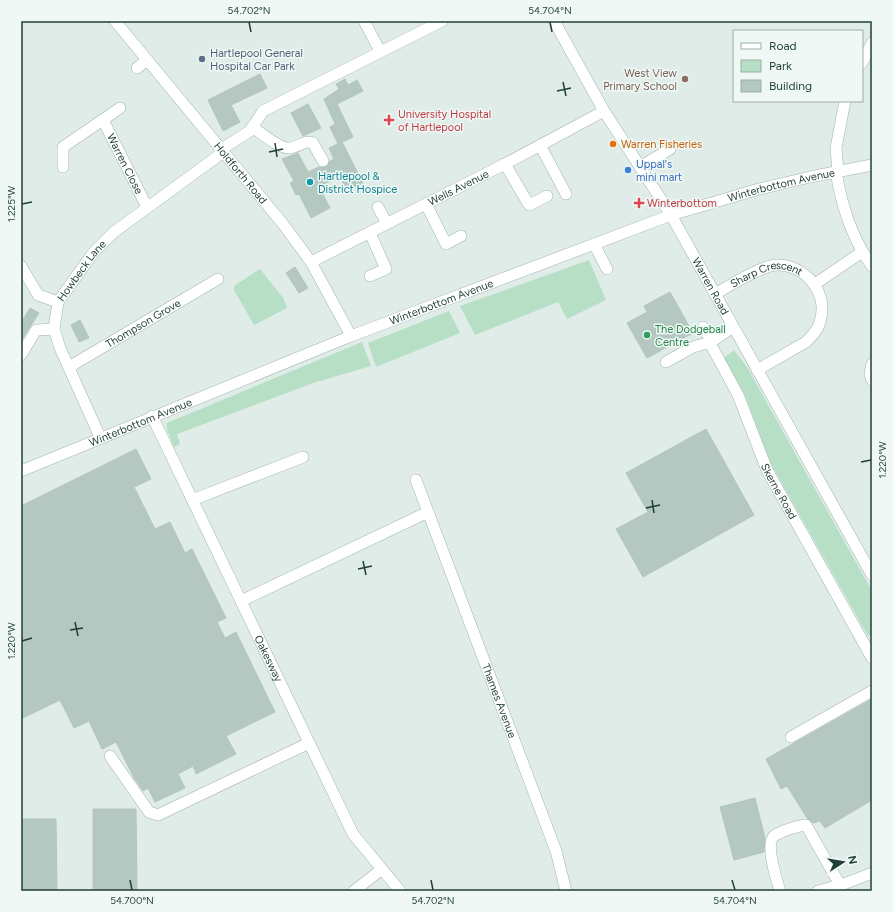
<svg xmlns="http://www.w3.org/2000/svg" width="893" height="912" viewBox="0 0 893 912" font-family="Figtree,sans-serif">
	<rect width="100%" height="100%" fill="#e0ece8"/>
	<g fill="#b6dfc6">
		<path d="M589 260 606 300 567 319 558 302 475 335 460 306Z"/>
		<path d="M260 269 284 299 287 308 254 325 234 290V286Z"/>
		<path d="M449 311 460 333 376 367 368 343Z"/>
		<path d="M362 342 371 366 313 383 177 434 180 444 174 447 167 430V423Z"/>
		<path d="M734 350 747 367 872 591V634L868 636 770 462 745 395 724 358Z"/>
	</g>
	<g fill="#b5c7c1" stroke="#b1c6c0">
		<path d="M260 74 267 88 231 105 240 122 223 131 208 100Z"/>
		<path d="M345 79 348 85 357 80 363 91 337 104 353 137 342 142 363 183 347 191 339 176 319 187 330 208 311 218 299 194 296 195 290 183 294 181 282 159 298 153 308 172 319 167H326L330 161 334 159 329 148 340 143 338 144 330 127 335 124 324 99 339 89 336 84Z"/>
		<path d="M308 104 321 128 303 136 291 113Z"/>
		<path d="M295 267 308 288 299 293 286 273Z"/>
		<path d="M670 292 693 333 647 358 627 323 647 312 644 306Z"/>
		<path d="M30 308 39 313 21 341V323Z"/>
		<path d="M80 320 89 338 79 342 71 325Z"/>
		<path d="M706 429 754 515 643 577 616 529 648 512 626 473Z"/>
		<path d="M136 449 151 479 134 487 155 529 170 522 185 553 192 549 226 618 217 622 225 638 236 632 275 712 226 736 236 754 196 774 193 766 178 774 185 788 155 802 148 788 143 791 134 778 116 742 102 749 89 721 74 728 60 700 21 719V506Z"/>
		<path d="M872 699V800L825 828 820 821 813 823 807 818 787 786 781 789 766 759Z"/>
		<path d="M755 798 765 838 764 852 734 860 720 807Z"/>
		<path d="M93 809H136L137 891H93Z"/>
		<path d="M21 819H56L57 891H21Z"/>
	</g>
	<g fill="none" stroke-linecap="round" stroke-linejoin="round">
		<defs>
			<g id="minor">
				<path id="s1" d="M115 21 283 224 311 262 351 336"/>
				<path d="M364 21 380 51"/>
				<path id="s2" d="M554 21 604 111 671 215 872 575"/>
				<path d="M862 63 872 43"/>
				<path d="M137 68 147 60"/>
				<path id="s3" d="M103 120 147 207"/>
				<path d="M252 127C260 132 280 149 289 148 298 148 305 139 313 143L323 161"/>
				<path d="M540 145 566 194"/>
				<path d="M220 150 250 131 263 111 442 21"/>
				<path d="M505 164 529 205 547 196"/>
				<path d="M63 167V147L120 108"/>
				<path d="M640 167 670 149"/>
				<path d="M838 171 836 148 845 101"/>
				<path d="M836 172C842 206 851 237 872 266"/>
				<path d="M426 204 446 244 461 236"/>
				<path d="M378 207 387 224"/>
				<path d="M370 233 386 269 370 276"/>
				<path d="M594 244 607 269"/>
				<path id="s4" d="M311 262 505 164 604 111"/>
				<path d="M21 266 38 295 58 302"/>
				<path d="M815 284 862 252"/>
				<path id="s5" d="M715 294C729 286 762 265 777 265 806 265 829 293 820 322 818 330 812 336 806 342L757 370"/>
				<path d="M703 327 706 333 713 339"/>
				<path id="s6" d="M733 327 711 342 712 347 738 395 767 470 872 658"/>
				<path d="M21 355 36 330 54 329"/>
				<path d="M666 362 693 347 711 342"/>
				<path d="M872 364 870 374 872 380"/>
				<path id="s7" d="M69 367 218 279"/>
				<path id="s8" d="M152 416 353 834 400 891"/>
				<path id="s9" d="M100 437 60 348 54 329 58 302 93 253 114 232 222 153"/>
				<path id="s10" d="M21 471 351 336 671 215 759 189 810 177 872 165"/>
				<path id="s11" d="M416 480 556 851 566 891"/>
				<path d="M192 500 303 457"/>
				<path d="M241 601 428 512"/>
				<path d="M791 737 872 691"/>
				<path d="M110 756 149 812 158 815 309 743"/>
				<path d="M354 891 382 869"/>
				<path d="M780 891C777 881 765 844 774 836 781 831 797 826 806 825L840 885"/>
				<path d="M818 891 844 884 872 873"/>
			</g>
		</defs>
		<use href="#minor" stroke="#a2b4b0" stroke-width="12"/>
		<use href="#minor" stroke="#fff" stroke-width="11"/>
	</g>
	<path fill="none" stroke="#1f3e39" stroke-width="1.5" d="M249 22 251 32M550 22 552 32M563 82 566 96M557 91 571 88M275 143 277 157M269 152 283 149M22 204 32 202M861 462 871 460M652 500 654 513M646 508 660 505M363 561 366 575M358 569 372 566M75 622 78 636M70 630 83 628M22 641 32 638M130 880 132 890M431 880 433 890M732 880 735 890"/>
	<circle fill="#5c6f8a" stroke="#f0f8f5" stroke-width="1.5" cx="202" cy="59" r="4"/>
	<circle fill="#8d6e63" stroke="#f0f8f5" stroke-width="1.5" cx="685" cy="79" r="4"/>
	<g fill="#e0444e" stroke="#f0f8f5" stroke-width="1.5">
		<path d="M387 114h4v4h4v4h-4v4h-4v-4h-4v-4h4z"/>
		<path d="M637 197h4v4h4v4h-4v4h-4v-4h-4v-4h4z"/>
	</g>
	<circle fill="#e8710a" stroke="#f0f8f5" stroke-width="1.5" cx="613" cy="144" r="4"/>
	<circle fill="#3f7fe0" stroke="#f0f8f5" stroke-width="1.5" cx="628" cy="170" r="4"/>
	<circle fill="#0f9aa8" stroke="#f0f8f5" stroke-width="1.5" cx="310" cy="182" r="4"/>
	<circle fill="#2e9e5b" stroke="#f0f8f5" stroke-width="1.5" cx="647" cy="335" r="4"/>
	<g text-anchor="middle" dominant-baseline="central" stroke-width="3" stroke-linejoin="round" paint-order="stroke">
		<g font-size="11" fill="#4e5e75" stroke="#f0f8f5" text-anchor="start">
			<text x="210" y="53">Hartlepool General<tspan x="210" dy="13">Hospital Car Park</tspan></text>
		</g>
		<g font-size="11" fill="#785e54" stroke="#f0f8f5" text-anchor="end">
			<text x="677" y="73">West View<tspan x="677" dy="13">Primary School</tspan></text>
		</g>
		<g font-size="11" fill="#be3a42" stroke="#f0f8f5" text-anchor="start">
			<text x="398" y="114">University Hospital<tspan x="398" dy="13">of Hartlepool</tspan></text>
			<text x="647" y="203">Winterbottom</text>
		</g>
		<g font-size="11" fill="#c56008" stroke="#f0f8f5" text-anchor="start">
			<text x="621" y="144">Warren Fisheries</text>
		</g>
		<g font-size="11" fill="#1f3e39" stroke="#f0f8f5">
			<text stroke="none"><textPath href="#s3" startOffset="49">Warren Close</textPath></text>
			<text stroke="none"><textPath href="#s1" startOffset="197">Holdforth Road</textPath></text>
			<text stroke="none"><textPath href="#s10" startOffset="813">Winterbottom Avenue</textPath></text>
			<text stroke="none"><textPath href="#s4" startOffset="165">Wells Avenue</textPath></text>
			<text stroke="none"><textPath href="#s9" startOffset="184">Howbeck Lane</textPath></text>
			<text stroke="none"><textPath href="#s5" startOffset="57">Sharp Crescent</textPath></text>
			<text stroke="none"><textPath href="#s2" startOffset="308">Warren Road</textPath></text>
			<text stroke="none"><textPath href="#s10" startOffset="453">Winterbottom Avenue</textPath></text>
			<text stroke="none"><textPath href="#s7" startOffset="86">Thompson Grove</textPath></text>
			<text stroke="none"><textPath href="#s10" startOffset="129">Winterbottom Avenue</textPath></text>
			<text stroke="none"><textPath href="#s6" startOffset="191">Skerne Road</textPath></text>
			<text stroke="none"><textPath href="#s8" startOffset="269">Oakesway</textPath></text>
			<text stroke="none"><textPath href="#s11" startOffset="236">Thames Avenue</textPath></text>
		</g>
		<g font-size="11" fill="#366cbe" stroke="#f0f8f5" text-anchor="start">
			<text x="636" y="164">Uppal's<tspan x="636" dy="13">mini mart</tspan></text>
		</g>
		<g font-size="11" fill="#0d838f" stroke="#f0f8f5" text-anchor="start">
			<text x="318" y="176">Hartlepool &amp;<tspan x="318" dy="13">District Hospice</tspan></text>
		</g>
		<g font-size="11" fill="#27864d" stroke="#f0f8f5" text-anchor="start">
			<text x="655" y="329">The Dodgeball<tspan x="655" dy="13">Centre</tspan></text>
		</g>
	</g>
	<rect width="893" height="912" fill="none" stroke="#f0f8f5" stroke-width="44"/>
	<rect x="733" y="30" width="130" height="72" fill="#f0f8f5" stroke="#9caeaa"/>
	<rect x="741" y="43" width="20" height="6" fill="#ffffff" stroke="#9caeaa"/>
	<text x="769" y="50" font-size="12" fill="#1f3e39">Road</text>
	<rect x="741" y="60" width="20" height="12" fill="#b6dfc6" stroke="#9caeaa"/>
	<text x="769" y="70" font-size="12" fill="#1f3e39">Park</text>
	<rect x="741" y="80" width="20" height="12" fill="#b5c7c1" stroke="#9caeaa"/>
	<text x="769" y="90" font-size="12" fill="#1f3e39">Building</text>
	<g transform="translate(843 862) rotate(78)" stroke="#f0f8f5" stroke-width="3" paint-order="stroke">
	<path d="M0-3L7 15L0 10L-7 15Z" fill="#1f3e39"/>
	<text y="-6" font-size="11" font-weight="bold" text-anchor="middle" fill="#1f3e39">N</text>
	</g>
	<rect x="22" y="22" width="849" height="868" fill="none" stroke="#1f3e39" stroke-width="1.5"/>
	<g font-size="10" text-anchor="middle" fill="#1f3e39">
		<text x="249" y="14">54.702°N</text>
		<text x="550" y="14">54.704°N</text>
		<text transform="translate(11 204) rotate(-90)" y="4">1.225°W</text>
		<text transform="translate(882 460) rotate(-90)" y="4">1.220°W</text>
		<text transform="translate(11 641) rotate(-90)" y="4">1.220°W</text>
		<text x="132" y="904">54.700°N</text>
		<text x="433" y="904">54.702°N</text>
		<text x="735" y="904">54.704°N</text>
	</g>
</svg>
